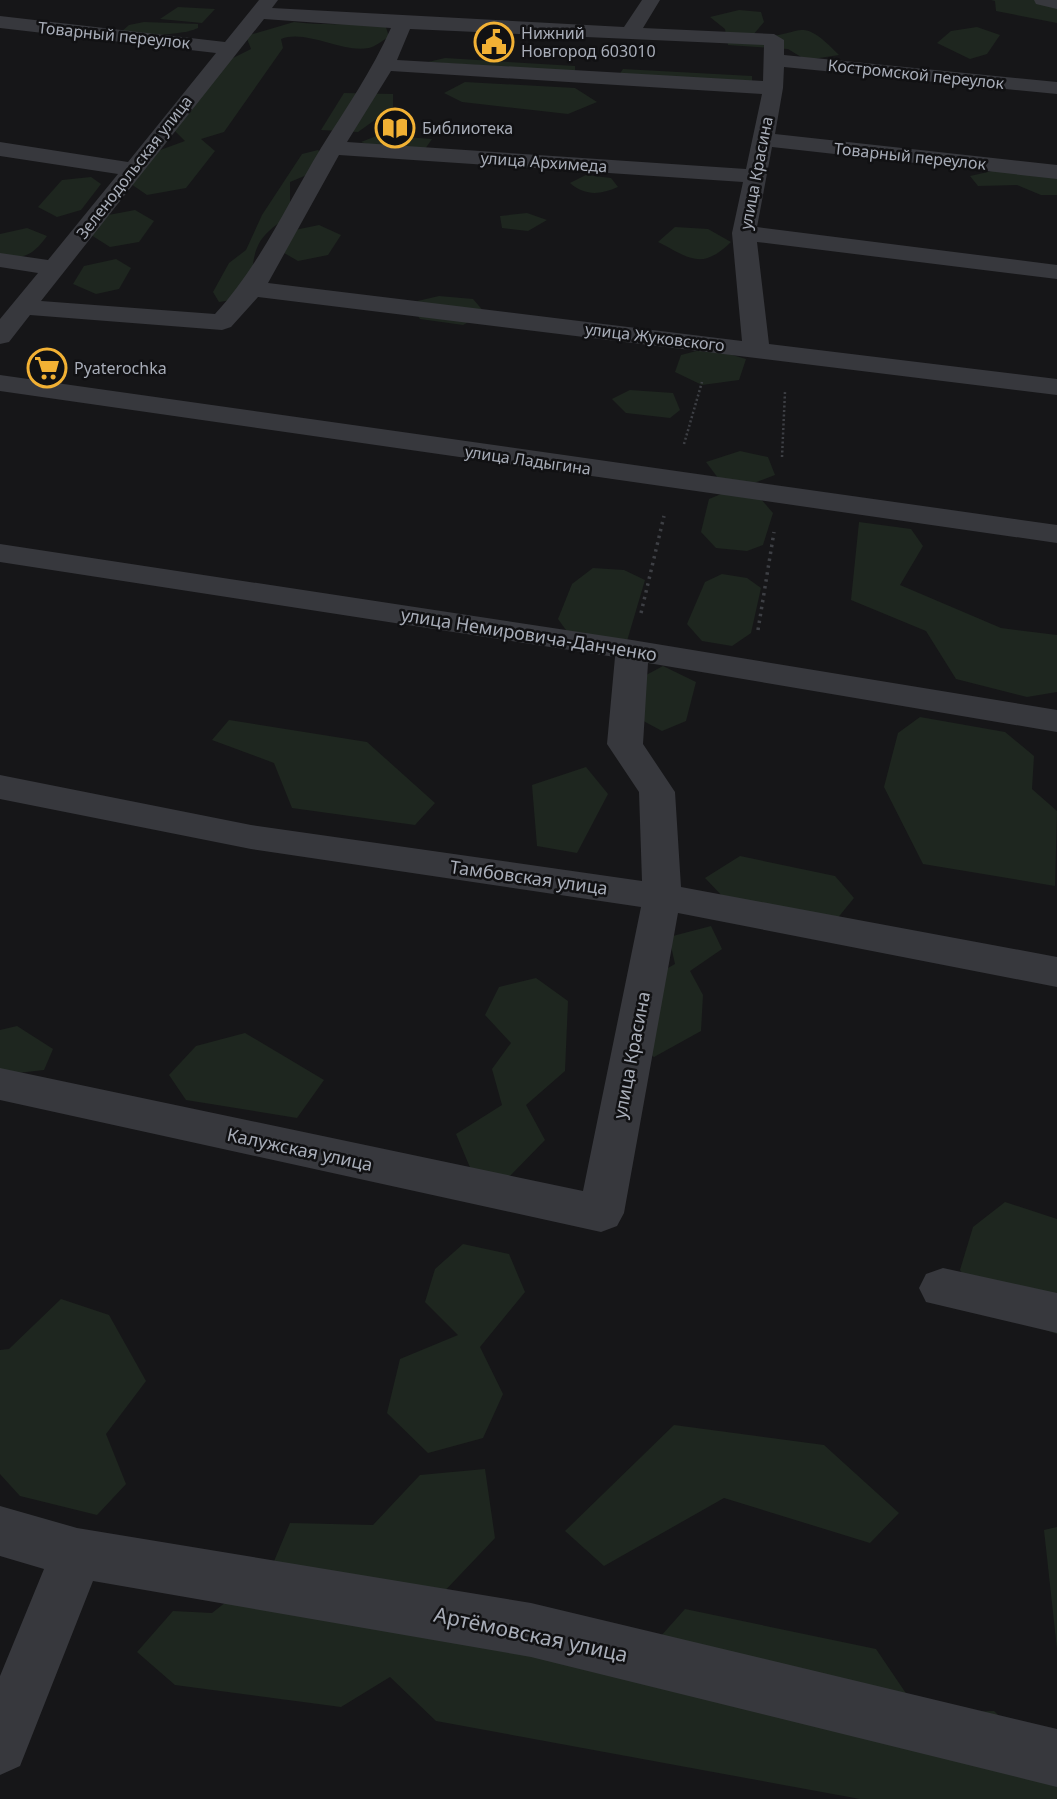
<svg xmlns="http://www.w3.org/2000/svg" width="1057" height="1799" viewBox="0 0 1057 1799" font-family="'Noto Sans',sans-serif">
	<rect width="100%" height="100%" fill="#161618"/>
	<g fill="#1e261f">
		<path d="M991 0H1057V23L996 11 995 1Z"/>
		<path d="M178 7 215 9 202 23 160 19Z"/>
		<path d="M739 10 761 12 764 22 753 35C802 42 795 9 839 55L806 60 788 49 728 45 725 29 710 17Z"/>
		<path d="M144 22 198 24V28C182 36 137 36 120 33L129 25Z"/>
		<path d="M294 22C324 26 354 23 385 24L389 37C383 40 375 47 369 48 340 53 307 29 281 39L283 48 224 132 201 139 215 151 186 188 147 195 131 184 152 153 185 141 173 129 221 64 251 49 246 36Z"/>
		<path d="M977 27 1000 35 987 54 970 59 937 43 951 31Z"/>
		<path d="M445 58 575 66V71L428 62Z"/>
		<path d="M623 69 752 76V84L619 75Z"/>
		<path d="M465 82 575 88 597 102 568 114 462 102 444 93Z"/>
		<path d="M344 93 393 94V107L358 132 321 130Z"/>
		<path d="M379 135 432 139 425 149 379 148 361 142Z"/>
		<path d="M318 150 325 157 314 172 290 182V216C258 235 252 248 252 285L238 299 219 302 213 292 229 263 246 250 262 215 302 154Z"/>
		<path d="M1010 167 1057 178V195H1041L1017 185 978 186 970 176Z"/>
		<path d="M586 175 611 178 618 187C600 195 585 196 570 183Z"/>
		<path d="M91 177 101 184 81 210 57 217 38 207 62 180Z"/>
		<path d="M135 210 154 221 139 242 110 247 88 233 103 216Z"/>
		<path d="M527 213 547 220 528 231 502 228 500 216Z"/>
		<path d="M319 225 341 235 328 255 298 261 279 250 290 231Z"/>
		<path d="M675 227 708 229 731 242C701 271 690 258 658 242Z"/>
		<path d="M27 228 47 236C34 254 23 261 0 256V234Z"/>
		<path d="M116 259 131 268 119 289 96 294 73 284 84 266Z"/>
		<path d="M439 296 473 299 485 313 463 325 420 319 409 303Z"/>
		<path d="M708 348 746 359 739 380 702 385 675 372 681 355Z"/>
		<path d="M630 390 673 393 680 410 670 418 626 413 612 399Z"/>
		<path d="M740 451 768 457 775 475 751 484 718 478 706 462Z"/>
		<path d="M726 492 760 498 773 513 763 545 747 551 716 548 701 532 709 499Z"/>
		<path d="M859 522 911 529 923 546 900 585 1001 628 1057 635V692L1027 697 956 679 926 631 851 600Z"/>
		<path d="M593 568 624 570 645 580 627 641 576 644 558 619 572 584Z"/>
		<path d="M722 574 747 578 761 588 751 633 732 646 702 641 687 624 705 582Z"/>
		<path d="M663 666 696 682 686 721 662 731 636 717 635 681Z"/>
		<path d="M920 717 1005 732 1034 756 1032 789 1057 811 1055 886 923 864 884 787 898 733Z"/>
		<path d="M229 720 367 742 435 803 415 825 292 808 274 763 212 740Z"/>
		<path d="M586 767 608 794 577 853 537 846 532 785Z"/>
		<path d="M740 856 835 876 854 898 836 920 727 901 705 878Z"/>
		<path d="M711 926 722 949 690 971 703 995 701 1031 654 1057 627 1036 638 985 675 964 669 937Z"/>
		<path d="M536 978 568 1001 565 1071 526 1105 545 1140 508 1178 474 1177 456 1134 502 1105 492 1069 511 1043 485 1015 499 987Z"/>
		<path d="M17 1026 53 1049 44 1070 0 1075V1030Z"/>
		<path d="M245 1033 324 1080 297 1118 186 1100 169 1075 196 1046Z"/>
		<path d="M1005 1202 1057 1219V1334L986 1309 960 1270 973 1227Z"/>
		<path d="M463 1244 509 1254 525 1292 480 1347 503 1394 483 1438 428 1453 387 1413 400 1359 458 1335 425 1302 435 1269Z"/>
		<path d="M61 1299 109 1315 146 1381 106 1434 126 1484 97 1515 20 1496 0 1474V1350L9 1349Z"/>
		<path d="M674 1425 824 1445 899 1513 870 1543 724 1498 604 1566 565 1531Z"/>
		<path d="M485 1469 495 1538 438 1598 627 1674 685 1609 876 1649 920 1714 994 1711 1057 1774V1799H860L436 1721 390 1677 341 1707 175 1685 137 1652 173 1611 212 1613 272 1566 290 1523 373 1525 420 1475Z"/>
		<path d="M1057 1527V1649L1044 1530Z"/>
	</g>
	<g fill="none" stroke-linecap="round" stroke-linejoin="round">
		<g stroke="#3d3f44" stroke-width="2.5" stroke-dasharray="2 2.5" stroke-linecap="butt">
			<path d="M684 444 702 382"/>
			<path d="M782 457 785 392"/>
		</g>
		<g stroke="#3d3f44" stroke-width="3.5" stroke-dasharray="2.5 4.5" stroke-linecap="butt">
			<path d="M641 613 664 516"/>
			<path d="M758 630 774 532"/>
		</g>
		<g fill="#37383d" fill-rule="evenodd">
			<path d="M259 0H278L272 8 624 27 642 0H660L643 28 774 34 784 40V55L1057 82V94L784 67 783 88 775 134 1057 165V179L772 147 757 227 1057 265V279L757 242 769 344 1057 379V395L258 297 231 327 222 330 30 315 9 342 0 344V319L38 273 0 267V253L48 260 118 174 0 156V142L128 162 216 53 0 28V16L225 42ZM264 19 391 28C372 71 346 108 321 148 287 204 260 265 215 314L41 301ZM410 29 764 45 763 81 397 60ZM391 71 762 94 746 169 347 142ZM339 155 743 182 732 233 742 341 268 283Z"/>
			<path d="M1034 0H1057V9L1036 4Z"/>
			<path d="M0 375 1057 525V543L0 391Z"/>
			<path d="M0 544 632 640 1057 710V732L648 663 643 744 675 792 681 887 1057 957V987L678 913 624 1213 617 1226 601 1232 0 1100V1068L583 1191 641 907 251 849 0 799V775L251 825 642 881 639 792 607 744 615 657 0 562Z"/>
			<path d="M943 1268 1057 1293V1333L926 1302 919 1288 926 1274Z"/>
			<path d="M0 1506 77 1528 531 1603 1057 1729V1787L531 1657 93 1581 20 1766 0 1775V1676L44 1569 0 1556Z"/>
		</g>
	</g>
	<defs>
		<symbol id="civic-ring" viewBox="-11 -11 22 22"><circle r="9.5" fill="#111113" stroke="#f2b134" stroke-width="1.5"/><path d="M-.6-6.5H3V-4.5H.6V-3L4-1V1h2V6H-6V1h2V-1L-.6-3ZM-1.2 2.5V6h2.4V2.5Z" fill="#f2b134"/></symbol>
		<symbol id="library-ring" viewBox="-11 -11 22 22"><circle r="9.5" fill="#111113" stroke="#f2b134" stroke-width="1.5"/><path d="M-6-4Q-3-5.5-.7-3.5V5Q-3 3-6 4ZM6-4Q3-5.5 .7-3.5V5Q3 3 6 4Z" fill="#f2b134"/></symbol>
		<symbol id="supermarket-ring" viewBox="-11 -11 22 22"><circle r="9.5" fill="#111113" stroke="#f2b134" stroke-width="1.5"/><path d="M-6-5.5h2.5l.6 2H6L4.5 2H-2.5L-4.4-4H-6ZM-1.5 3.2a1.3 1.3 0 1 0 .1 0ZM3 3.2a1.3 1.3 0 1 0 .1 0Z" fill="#f2b134"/></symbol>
	</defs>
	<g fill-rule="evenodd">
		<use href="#civic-ring" x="472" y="20" width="44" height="44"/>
		<use href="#library-ring" x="373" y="106" width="44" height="44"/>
		<use href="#supermarket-ring" x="25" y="346" width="44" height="44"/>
	</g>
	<g text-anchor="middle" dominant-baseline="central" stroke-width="5" stroke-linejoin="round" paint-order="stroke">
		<g font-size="16" fill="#a8adb8" stroke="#111113" text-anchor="start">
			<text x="521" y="33">Нижний<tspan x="521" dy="18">Новгород 603010</tspan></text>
			<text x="422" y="128">Библиотека</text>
			<text x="74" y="368">Pyaterochka</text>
		</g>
		<g font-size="16" fill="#a8adb8" stroke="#111113">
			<text transform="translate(114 35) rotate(6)">Товарный переулок</text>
			<text transform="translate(916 74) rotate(6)">Костромской переулок</text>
			<text transform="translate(910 156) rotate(6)">Товарный переулок</text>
			<text transform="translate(544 162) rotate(4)">улица Архимеда</text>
			<text transform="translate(134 167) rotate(-52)">Зеленодольская улица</text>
			<text transform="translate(756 173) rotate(-79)">улица Красина</text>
			<text transform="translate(655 337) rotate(7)">улица Жуковского</text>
			<text transform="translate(528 460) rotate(8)">улица Ладыгина</text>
		</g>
		<g font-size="18" fill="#a8adb8" stroke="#111113">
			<text transform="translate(529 634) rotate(9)">улица Немировича-Данченко</text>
			<text transform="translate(529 877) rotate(8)">Тамбовская улица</text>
			<text transform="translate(631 1055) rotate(-79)">улица Красина</text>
			<text transform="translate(300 1149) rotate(12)">Калужская улица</text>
		</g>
		<g font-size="21" fill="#a8adb8" stroke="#111113">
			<text transform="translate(531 1634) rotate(12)">Артёмовская улица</text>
		</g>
	</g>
</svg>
